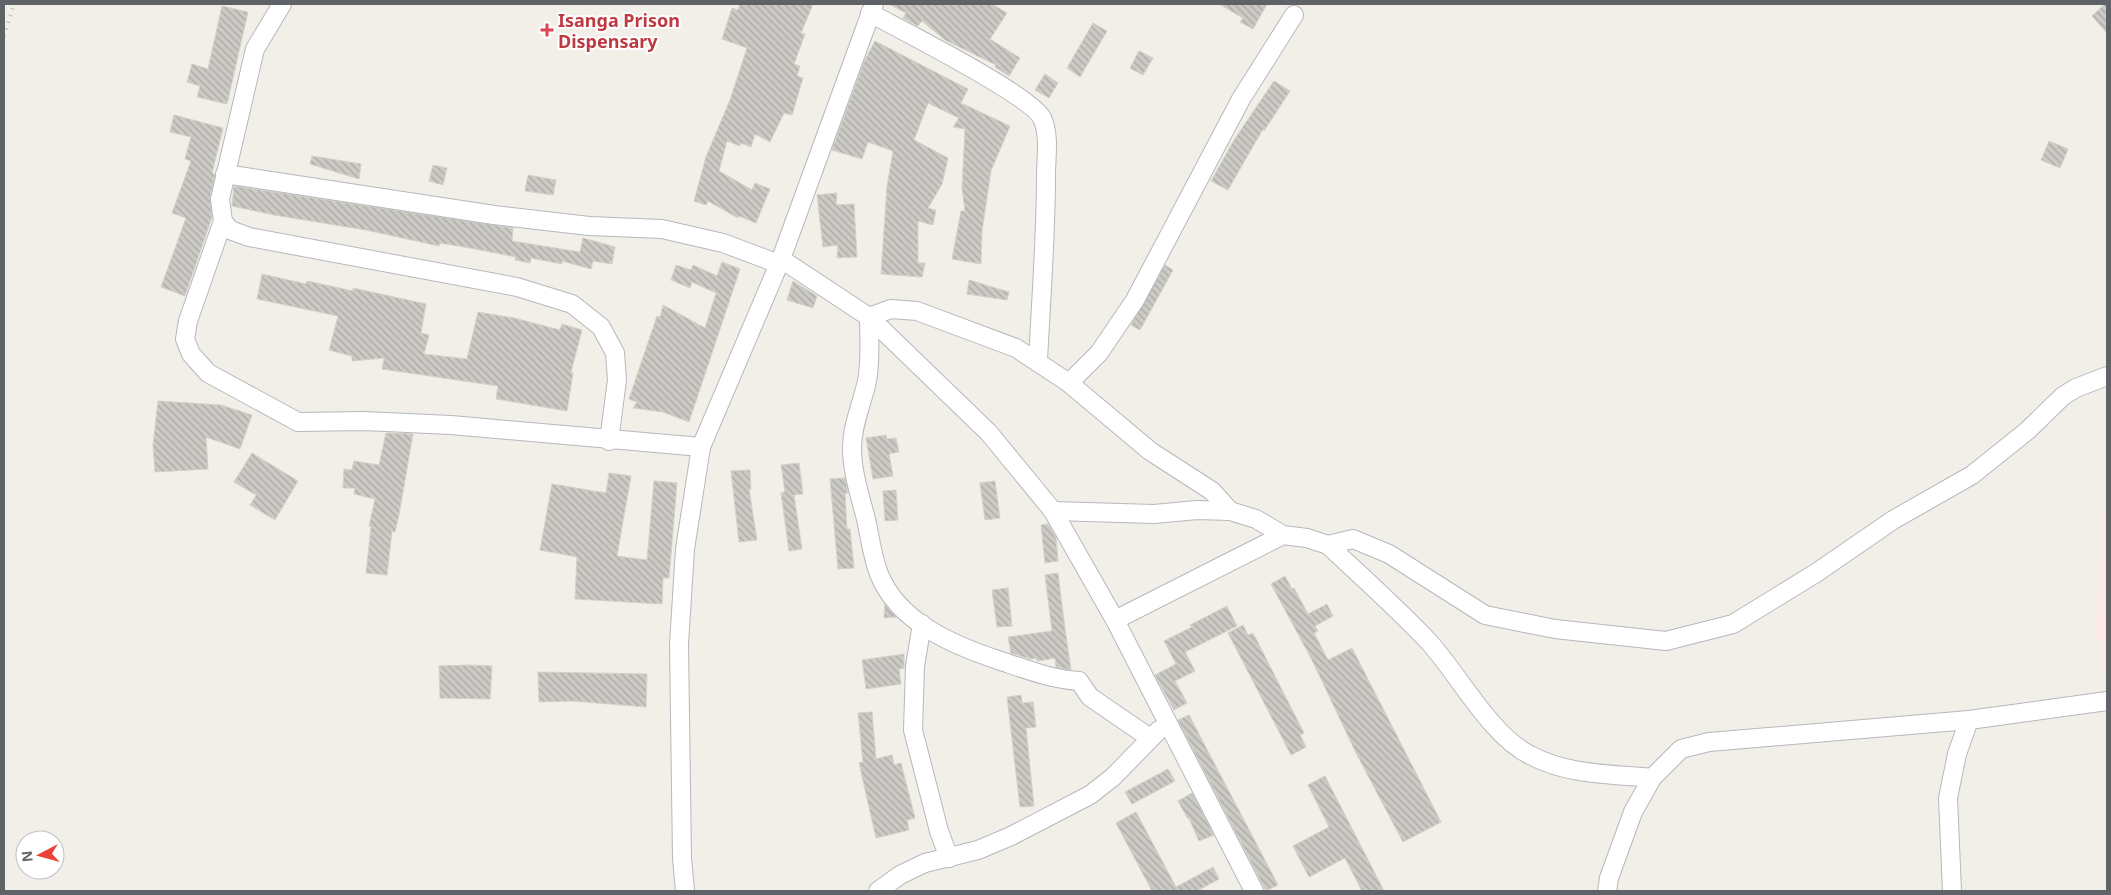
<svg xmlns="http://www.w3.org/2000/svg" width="2111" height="895" viewBox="0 0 2111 895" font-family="'Noto Sans',sans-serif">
	<defs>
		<pattern id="building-back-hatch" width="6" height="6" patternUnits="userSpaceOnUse" patternTransform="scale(1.25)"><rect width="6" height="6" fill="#cccac5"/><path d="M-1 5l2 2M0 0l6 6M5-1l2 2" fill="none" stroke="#a9a8a4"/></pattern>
	</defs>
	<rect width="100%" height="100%" fill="#f1efe8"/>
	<path fill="#fce8e6" d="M2107 473V667H2101L2103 642 2095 641Z"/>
	<g fill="url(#building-back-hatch)" stroke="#d6d1c6">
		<path d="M740 4H813L801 33 805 34 794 64 800 66 797 76 803 78 792 115 784 113 770 142 755 134 751 147 741 143 740 146 727 141 719 171 752 190 755 183 770 189 756 223 739 216 738 218 708 201 706 205 694 201 706 157 730 100 747 48 722 39 732 8 738 10Z"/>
		<path d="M889 4H992L1007 13 990 39 1020 58 1009 76 995 67 996 65 945 40 922 21 918 26 903 18 906 13Z"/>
		<path d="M1219 4H1267L1253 29 1240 22 1243 18Z"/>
		<path d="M2105 4H2107V33L2092 16Z"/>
		<path d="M222 6 248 12 227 104 197 97 200 86 187 82 192 64 208 69Z"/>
		<path d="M1093 23 1107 31 1080 77 1067 68Z"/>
		<path d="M875 41 968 89 961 103 1010 126 991 171 982 231 981 264 952 259 961 211H965L962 188 965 129 953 127 959 118 928 103 914 140 948 158 942 184 928 208 936 210 933 225 918 221V263H925L922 277 881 274 887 186 893 151 868 142 862 159 832 150 864 62Z"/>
		<path d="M1139 51 1153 58 1143 75 1130 68Z"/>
		<path d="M1045 74 1058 83 1049 98 1035 90Z"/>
		<path d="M1274 81 1290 91 1264 131 1263 129 1228 190 1211 181 1234 140Z"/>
		<path d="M174 115 223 128 212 173 215 175 210 197 212 217 185 296 161 287 186 218 172 213 191 161 185 159 191 137 170 132Z"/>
		<path d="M2049 141 2068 149 2060 168 2041 160Z"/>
		<path d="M312 156 361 164 359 179 310 164Z"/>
		<path d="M433 165 447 168 443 185 429 181Z"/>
		<path d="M528 175 556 180 553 195 525 191Z"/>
		<path d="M234 186 513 228 512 241 580 252 583 238 615 247 612 264 593 261 591 269 562 261V264L531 258 530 263 515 260 516 257 470 248 440 243 439 246 366 230 274 215 232 206Z"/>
		<path d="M837 193 836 205 854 204 857 257 837 258 838 245 823 247 817 195Z"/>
		<path d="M722 262 740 269 689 422 663 412 633 408 637 402 629 399 657 316 660 317 663 305 705 328 716 293 692 282 690 288 671 280 676 265 691 270 693 265 717 276Z"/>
		<path d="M1165 265 1173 270 1140 330 1131 325Z"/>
		<path d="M262 274 306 284 307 281 353 291V288L426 304 421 333 429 335 424 354 467 359 478 312 514 318 560 330 562 324 582 330 571 372 573 373 567 411 496 399 498 386 382 369 384 358 352 361V356L329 350 338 316 257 299Z"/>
		<path d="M969 280 1009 292 1007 300 967 294Z"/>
		<path d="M793 281 817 296 813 308 787 300Z"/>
		<path d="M158 401 221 405 252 415 240 449 206 437 208 469 155 472 153 445Z"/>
		<path d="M386 433 413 434 399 515 395 532 392 531 387 575 366 573 371 527 369 526 375 499 354 494 355 488H343L344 469 352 470 354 461 379 465Z"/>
		<path d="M886 435 887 439 896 438 899 452 889 454 893 476 873 479 866 438Z"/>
		<path d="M252 453 298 481 275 520 250 505 256 495 234 482Z"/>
		<path d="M799 463 803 494 794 495 802 549 789 551 781 493 785 492 781 465Z"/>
		<path d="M750 470 751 489H749L757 540 739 542 731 471Z"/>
		<path d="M609 473 631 476 617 556 647 560 654 481 677 483 669 578H663L662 604 575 599 577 557 540 550 552 484 606 493Z"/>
		<path d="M845 478 848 493H845L847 529H850L854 568 838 569 830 479Z"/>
		<path d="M995 481 1000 518 985 520 980 483Z"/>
		<path d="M896 490 898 520 885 521 883 491Z"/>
		<path d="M1048 524 1056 538 1058 561 1045 563 1041 525Z"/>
		<path d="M1058 573 1065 629 1071 670 1056 667 1055 658 1037 661 1036 658 1030 659 1011 653 1008 637 1052 631 1045 575Z"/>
		<path d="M1285 576 1292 589 1294 588 1308 614 1327 604 1333 616 1315 626 1318 631 1314 633 1328 660 1352 648 1441 822 1403 842 1356 753 1312 660 1271 584Z"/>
		<path d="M1008 588 1012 626 997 627 992 590Z"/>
		<path d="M885 604 891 612 896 617 884 618Z"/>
		<path d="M1227 606 1237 626 1185 652 1195 671 1175 681 1187 703 1174 710 1155 675 1176 664 1164 641 1192 627 1190 625Z"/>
		<path d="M1243 625 1248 635 1253 633 1304 733 1300 735 1306 747 1291 755 1228 633Z"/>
		<path d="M904 654V668L899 669 901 684 866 689 862 660Z"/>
		<path d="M469 665 492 666 490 699 440 698 439 666Z"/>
		<path d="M538 672 647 674 646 707 572 701 539 702Z"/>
		<path d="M1021 695 1022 703 1033 702 1036 727 1026 728 1034 806 1020 807 1007 697Z"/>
		<path d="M872 712 876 759 892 755 894 765 901 763 915 818 907 820 909 830 876 838 859 763 863 762 858 713Z"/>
		<path d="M1189 715 1278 885 1266 891 1178 720Z"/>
		<path d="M1168 769 1175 781 1132 804 1125 792Z"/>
		<path d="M1325 776 1384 891H1362L1345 858 1309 877 1293 846 1329 827 1308 785Z"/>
		<path d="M1192 793 1214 835 1199 841 1189 818 1188 819 1178 801Z"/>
		<path d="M1136 812 1176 887 1213 867 1219 879 1197 891H1152L1116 823Z"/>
	</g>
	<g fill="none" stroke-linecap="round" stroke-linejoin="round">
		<defs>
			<g id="minor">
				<path d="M282 4 255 49 220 199 223 221 230 230 249 237 517 287 572 304 601 327 615 353 617 380 609 441"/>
				<path d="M870 13C901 30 1029 94 1042 118 1050 135 1046 157 1046 175 1046 237 1041 299 1038 361"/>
				<path d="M225 174 494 215 589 226 662 229 723 243 779 264"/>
				<path d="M223 221 188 321 185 339 191 354 208 373 298 422 364 421 451 425 701 447"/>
				<path d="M781 259 869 317 989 433 1053 511 1115 620 1254 891"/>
				<path d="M1069 383 1099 353 1135 300 1241 99 1294 15"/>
				<path d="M1053 511 1154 514 1197 510 1230 511 1256 519 1283 535 1307 538 1328 545C1362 577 1397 608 1429 642 1459 675 1491 736 1530 755 1567 775 1610 774 1652 778"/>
				<path d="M1328 545 1353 539 1389 554 1485 615 1555 629 1666 641 1733 624 1816 573 1893 520 1972 475 2027 431 2063 396 2076 388 2107 376"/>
				<path d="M1115 620 1283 535"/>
				<path d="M922 624 915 666 913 730 939 831 949 858"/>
				<path d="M1150 738 1090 697 1079 681C1050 679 1025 669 998 660 953 645 898 622 879 574 872 556 870 537 866 519 860 496 852 472 852 448 852 425 862 404 867 381 871 361 869 338 869 317L891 309 917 311 1016 348 1069 383 1150 451 1212 491 1230 511"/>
				<path d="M685 891 682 858 679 644 685 549 701 447 781 259 874 4"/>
				<path d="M878 891 900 875 925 863 978 850 1011 836 1090 795 1113 777 1159 730"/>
				<path d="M1607 891 1609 878 1633 812 1652 778 1681 749 1709 742 1969 720 2107 701"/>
				<path d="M1952 891 1948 798 1957 754 1969 720"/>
			</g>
		</defs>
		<use href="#minor" stroke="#b5b8bc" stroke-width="20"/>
		<use href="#minor" stroke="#fff" stroke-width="18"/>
		<path stroke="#b6b7b8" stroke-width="4" stroke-dasharray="1 6" stroke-linecap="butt" d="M4 36 14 4"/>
	</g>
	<path fill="#e0444e" stroke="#fff" stroke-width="2" d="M544.5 22.5h5v5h5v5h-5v5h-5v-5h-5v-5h5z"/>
	<g text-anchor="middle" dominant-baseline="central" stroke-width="4" stroke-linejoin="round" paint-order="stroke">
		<g font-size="18" font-weight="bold" fill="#be3a42" stroke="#fff" text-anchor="start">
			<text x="558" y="20">Isanga Prison<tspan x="558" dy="21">Dispensary</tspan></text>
		</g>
	</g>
	<rect width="2111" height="895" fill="none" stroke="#5f6368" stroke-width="10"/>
	<g transform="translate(40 855) rotate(264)"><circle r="24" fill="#ffffff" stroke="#bfc1c3"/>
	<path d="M0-4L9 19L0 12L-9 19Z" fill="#ea4335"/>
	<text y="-8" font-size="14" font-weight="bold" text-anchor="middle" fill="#5f6368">N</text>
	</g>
</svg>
